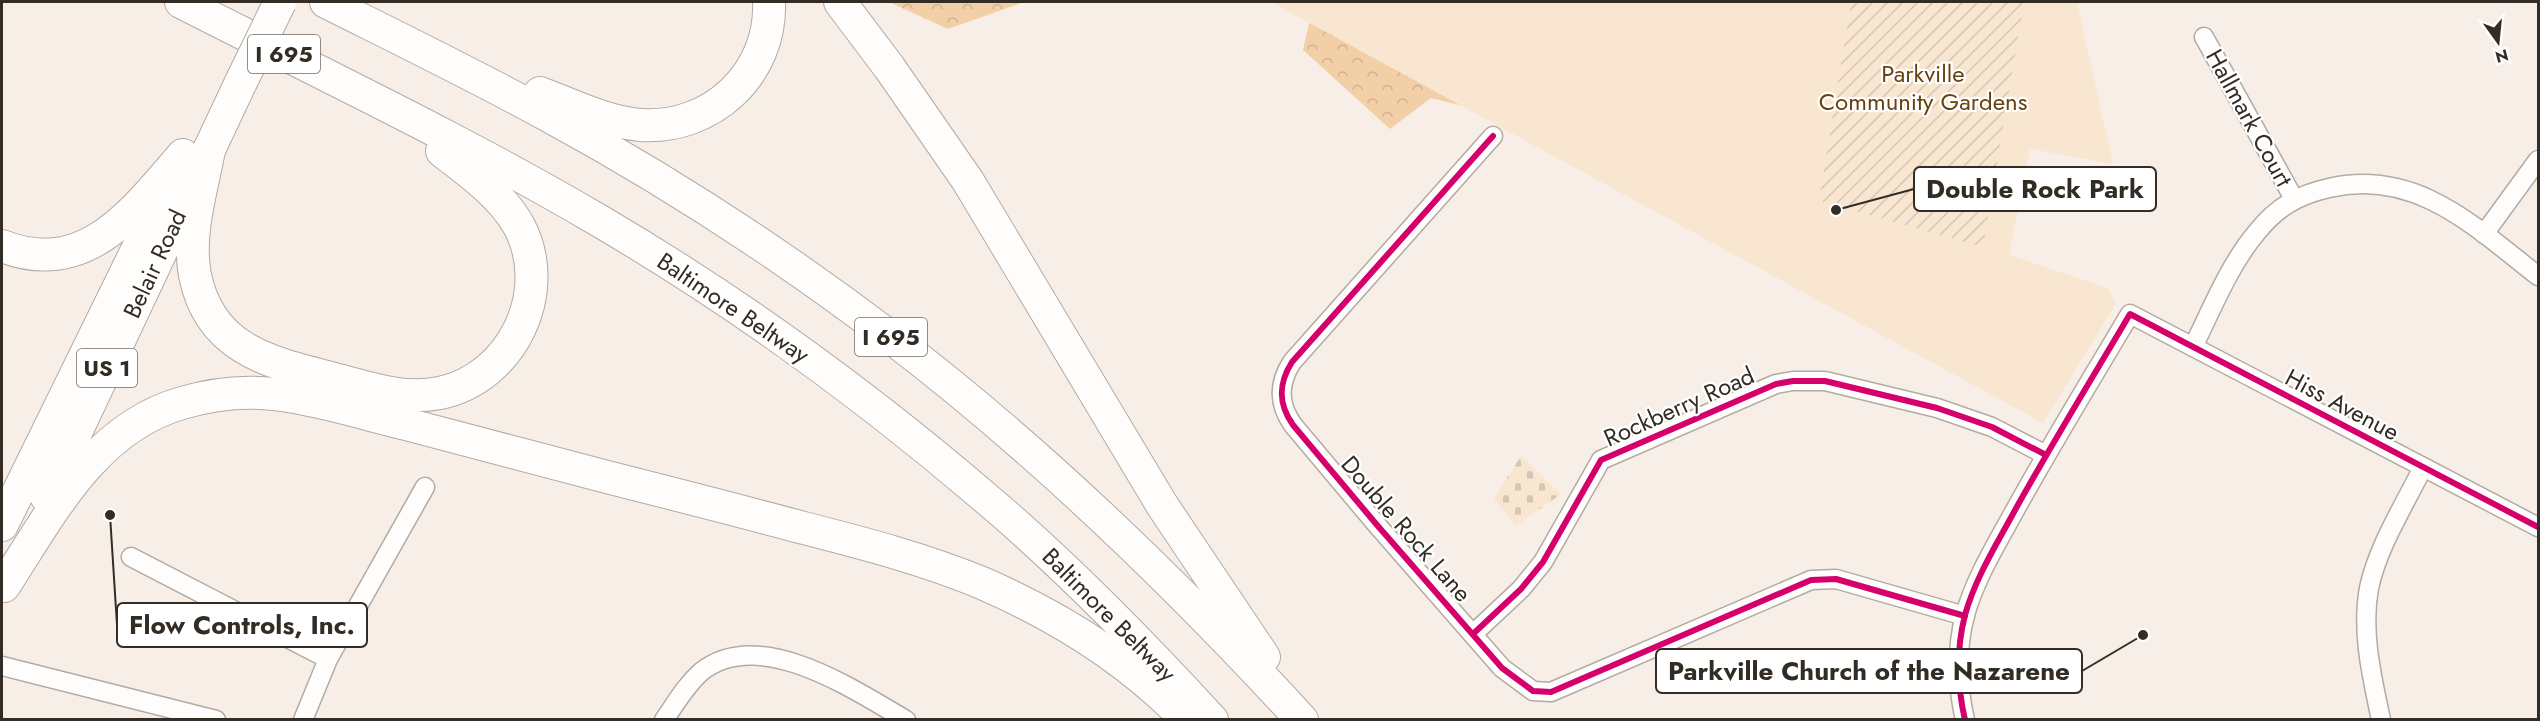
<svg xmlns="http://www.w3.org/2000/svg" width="2540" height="721" viewBox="0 0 2540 721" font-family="Jost,sans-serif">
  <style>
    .forest { fill: url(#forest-crowns) }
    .cemetery { fill: url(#cemetery-stones) }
    .park { fill: #f9e6d1 }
    .garden { fill: url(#garden-furrows) }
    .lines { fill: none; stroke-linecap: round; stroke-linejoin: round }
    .street-casing { stroke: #b2aba4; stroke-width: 21 }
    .highway-casing { stroke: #b2aba4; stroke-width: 34 }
    .street { stroke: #fefdfb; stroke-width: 18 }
    .highway { stroke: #fefdfb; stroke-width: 32 }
    .highway-bridge-casing { stroke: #b2aba4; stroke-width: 34; stroke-linecap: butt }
    .highway-bridge { stroke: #fefdfb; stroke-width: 32 }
    .cycleway-casing { stroke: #fff; stroke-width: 10 }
    .cycleway { stroke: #d6006c; stroke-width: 6 }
    .labels { text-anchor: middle; stroke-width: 4.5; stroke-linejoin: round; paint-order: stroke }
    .shield { fill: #fff; stroke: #706b66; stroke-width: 1.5 }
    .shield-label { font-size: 22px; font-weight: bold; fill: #322c25 }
    .park-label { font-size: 24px; fill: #68420f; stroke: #fff }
    .street-label { font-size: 24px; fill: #322c25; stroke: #fff }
    .leader { fill: none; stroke: #322c25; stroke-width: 2 }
    .callout-dot { fill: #322c25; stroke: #fff; stroke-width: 2 }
    .callout { fill: #fff; stroke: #322c25; stroke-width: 2 }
    .callout-label { font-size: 26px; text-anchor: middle; font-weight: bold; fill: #322c25 }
  </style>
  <defs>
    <pattern id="forest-crowns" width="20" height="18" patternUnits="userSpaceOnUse" patternTransform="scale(1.5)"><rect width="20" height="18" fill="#f2cfa7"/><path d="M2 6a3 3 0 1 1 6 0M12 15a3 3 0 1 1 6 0" fill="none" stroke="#d0b290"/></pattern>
    <pattern id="cemetery-stones" width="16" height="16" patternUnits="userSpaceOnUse" patternTransform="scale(1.5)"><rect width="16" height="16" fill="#f9e6d1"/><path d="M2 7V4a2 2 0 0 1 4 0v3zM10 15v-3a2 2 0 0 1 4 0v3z" fill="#d6c5b3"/></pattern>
    <pattern id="garden-furrows" width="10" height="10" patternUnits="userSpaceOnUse" patternTransform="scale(1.5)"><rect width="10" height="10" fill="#f9e6d1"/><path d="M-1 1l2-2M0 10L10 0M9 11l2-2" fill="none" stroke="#d6c5b3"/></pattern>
  </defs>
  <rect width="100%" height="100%" fill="#f7efe7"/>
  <g class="forest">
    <path d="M889,2H1024L948,29Z"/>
    <path d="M1314,2L1499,115L1431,98L1390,129L1303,50Z"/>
  </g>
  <path class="cemetery" d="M1521,456L1561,494L1516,526L1494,499Z"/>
  <path class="park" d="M1271,2H2077L2113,164L2030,149L2009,255L2108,288L2116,304L2043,423Z"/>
  <path class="garden" d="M1851,2H2024L1983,247L1819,201Z"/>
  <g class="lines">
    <g class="street-casing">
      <g id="street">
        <path d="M2204,37L2294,199"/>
        <path d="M1493,136L1292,362C1278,384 1278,404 1293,425L1377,525L1502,668L1533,691L1551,692L1811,580L1836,579L1965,616"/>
        <path d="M2484,234L2538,160"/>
        <path d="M2193,347C2212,309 2229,265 2257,232C2277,207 2298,195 2329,188C2416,168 2475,227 2538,276"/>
        <path d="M131,557L328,659"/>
        <path d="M1473,634L1521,589L1543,562L1601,460L1776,384L1793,381H1825L1937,408L1992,427L2046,455"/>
        <path d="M2,666L216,720"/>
        <path d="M303,720L328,659L425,487"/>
        <path d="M664,720C676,703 686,685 701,672C759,625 854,690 906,720"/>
        <path d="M1965,720C1957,685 1956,650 1965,615C1975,579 1996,545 2014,512C2051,445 2091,380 2130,314L2538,527"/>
        <path d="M2381,720C2372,677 2361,632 2369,588C2378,546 2404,506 2423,467"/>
      </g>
    </g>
    <g class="highway-casing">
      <g id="highway">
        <path d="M181,2C320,73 462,140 598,220C738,302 871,399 995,506C1072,572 1143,645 1212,720"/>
        <path d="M326,2C400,39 476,76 549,116C667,180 782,255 889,336C1039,450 1174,581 1302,720"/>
        <path d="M840,2L889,67L968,181L1162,505L1264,657"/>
        <path d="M540,93C572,105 606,122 640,125C712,130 772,73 769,2"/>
        <path d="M209,150C202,189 187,234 195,275C210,352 274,363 338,380C372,389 404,400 440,393C512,378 554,292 519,226C502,195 469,172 442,151"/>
        <path d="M2,246C86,279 134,211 183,155"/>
        <path d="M46,496L241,82"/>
        <path d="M2,525L162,199"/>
        <path d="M4,586C51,514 94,428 182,403C215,393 248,390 282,395C324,401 365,414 406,424C473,442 540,459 607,477C670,493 733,509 796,526C858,542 922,558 982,583C1058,616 1129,660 1187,720"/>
      </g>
    </g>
    <use href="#street" class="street"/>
    <use href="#highway" class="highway"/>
    <g class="highway-bridge-casing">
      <path id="highway-bridge" d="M241,82L280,2"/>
    </g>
    <use href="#highway-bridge" class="highway-bridge"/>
    <g class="cycleway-casing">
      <g id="cycleway">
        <path d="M1493,136L1292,362C1278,384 1278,404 1293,425L1377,525L1502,668L1533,691L1551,692L1811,580L1836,579L1965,616"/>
        <path d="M1473,634L1521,589L1543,562L1601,460L1776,384L1793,381H1825L1937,408L1992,427L2046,455"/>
        <path d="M1965,720C1957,685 1956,650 1965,615C1975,579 1996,545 2014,512C2051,445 2091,380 2130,314L2538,527"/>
      </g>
    </g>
    <use href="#cycleway" class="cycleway"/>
  </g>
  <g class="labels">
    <g class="shield">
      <rect x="248" y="35" width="72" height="38" rx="4.5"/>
      <rect x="855" y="318" width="72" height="38" rx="4.5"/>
      <rect x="77" y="349" width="60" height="38" rx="4.5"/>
    </g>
    <g class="shield-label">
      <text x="284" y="62">I 695</text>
      <text x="891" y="345">I 695</text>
      <text x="107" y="376">US 1</text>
    </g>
    <g class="park-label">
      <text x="1923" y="82">Parkville<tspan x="1923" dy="28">Community Gardens</tspan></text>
    </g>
    <g class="street-label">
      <text transform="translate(2249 118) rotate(61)" y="8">Hallmark Court</text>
      <text transform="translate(155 264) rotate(-65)" y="8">Belair Road</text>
      <text transform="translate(733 308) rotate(34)" y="8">Baltimore Beltway</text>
      <text transform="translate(2342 405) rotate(28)" y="8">Hiss Avenue</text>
      <text transform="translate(1679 407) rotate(-24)" y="8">Rockberry Road</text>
      <text transform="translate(1406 529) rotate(49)" y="8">Double Rock Lane</text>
      <text transform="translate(1109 615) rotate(45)" y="8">Baltimore Beltway</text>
    </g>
  </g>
  <path class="leader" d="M1836 210L1914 189M110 515L117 625M2143 635L2082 671"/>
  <g class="callout-dot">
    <circle cx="1836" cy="210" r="6"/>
    <circle cx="110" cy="515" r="6"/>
    <circle cx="2143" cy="635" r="6"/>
  </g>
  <g class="callout">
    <rect x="1914" y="167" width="242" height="44" rx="6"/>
    <rect x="117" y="603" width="250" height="44" rx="6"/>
    <rect x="1656" y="649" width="426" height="44" rx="6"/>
  </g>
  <g class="callout-label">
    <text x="2035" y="198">Double Rock Park</text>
    <text x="242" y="634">Flow Controls, Inc.</text>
    <text x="1869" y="680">Parkville Church of the Nazarene</text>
  </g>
  <rect width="2540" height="721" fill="none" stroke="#322c25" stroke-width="6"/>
  <g transform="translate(2498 42) rotate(165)" stroke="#ffffff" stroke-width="4.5" paint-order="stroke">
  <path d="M0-4.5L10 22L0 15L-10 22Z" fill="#322c25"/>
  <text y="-9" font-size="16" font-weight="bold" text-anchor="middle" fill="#322c25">N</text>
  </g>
</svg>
